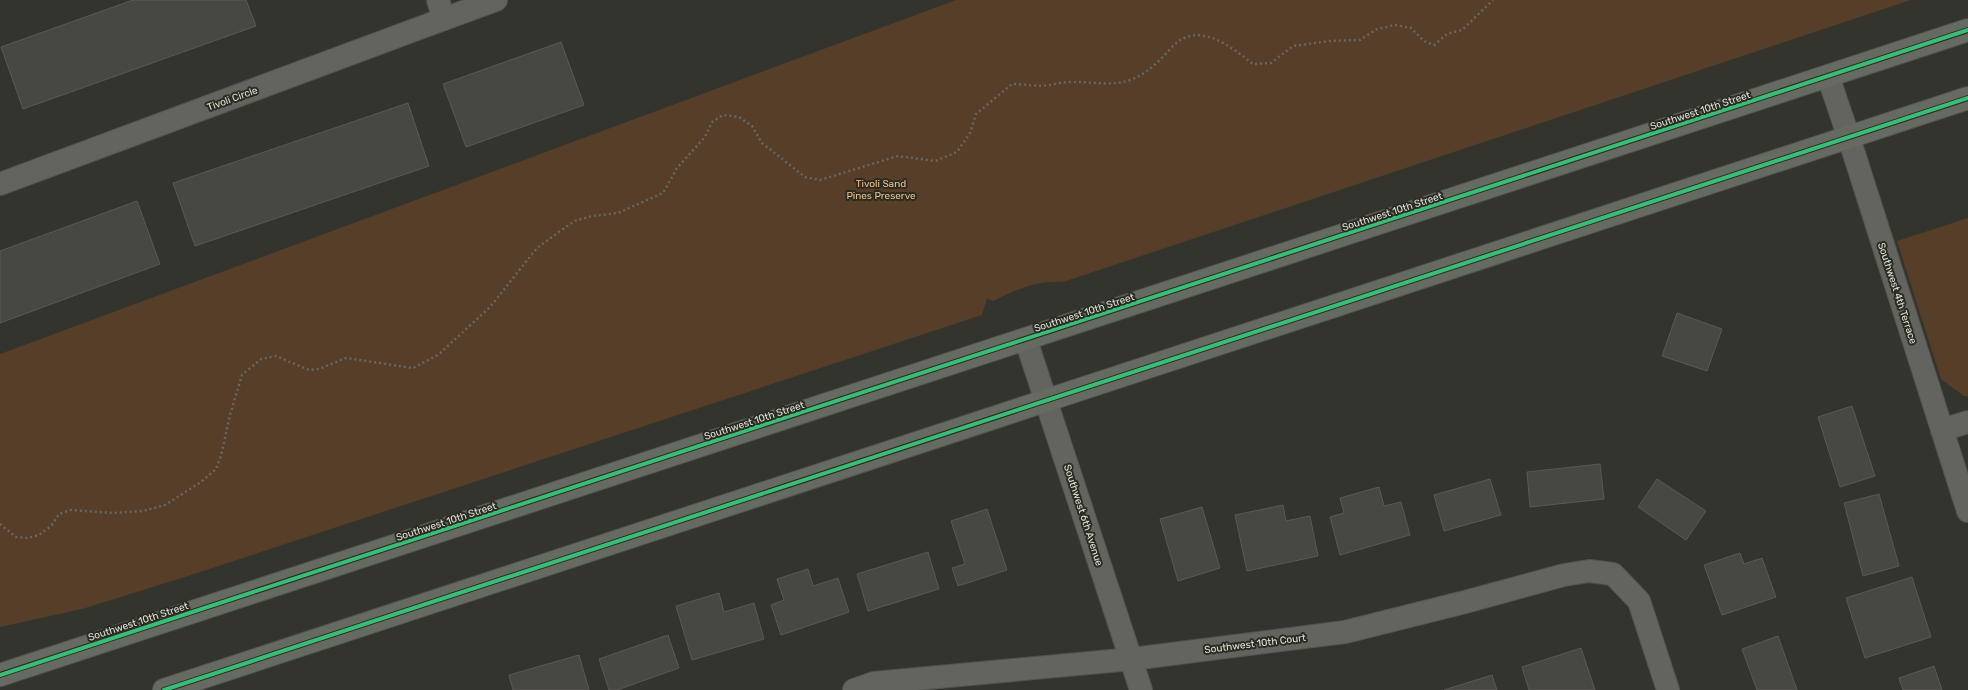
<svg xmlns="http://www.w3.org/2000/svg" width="1968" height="690" viewBox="0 0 1968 690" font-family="Rubik,sans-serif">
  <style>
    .green { fill: #563e28 }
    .building { fill: #484843; stroke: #5a5954 }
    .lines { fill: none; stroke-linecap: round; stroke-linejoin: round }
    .minor-casing { stroke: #52534e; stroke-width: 24 }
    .major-casing { stroke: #52534e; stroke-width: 24 }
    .path { stroke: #676764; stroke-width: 2.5; stroke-dasharray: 2 3; stroke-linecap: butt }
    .minor { stroke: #63645f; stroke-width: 22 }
    .major { stroke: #666b62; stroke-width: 22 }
    .cycleway-casing { stroke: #2a2c22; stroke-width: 6 }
    .cycleway { stroke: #3abd76; stroke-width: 4 }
    .labels { text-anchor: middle; stroke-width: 4; stroke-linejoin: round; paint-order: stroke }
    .street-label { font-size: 10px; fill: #e1e2db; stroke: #2a2c22 }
    .park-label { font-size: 10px; fill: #f4bd8b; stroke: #2a2c22 }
  </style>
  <rect width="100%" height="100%" fill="#33342e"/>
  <g class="green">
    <path d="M956,0H1911L1063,282C1037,280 1016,290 993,301L987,298L982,315L185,577L82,609L0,627V354Z"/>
    <path d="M1968,218V396H1964L1941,379L1897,241Z"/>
  </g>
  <g class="building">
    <path d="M133,0H246L256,26L23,109L1,47Z"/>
    <path d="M561,42L584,105L466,147L443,84Z"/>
    <path d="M408,103L429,166L195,246L173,183Z"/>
    <path d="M137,201L160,264L0,323V251Z"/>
    <path d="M1677,313L1722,329L1707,371L1662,356Z"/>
    <path d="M1852,406L1875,476L1840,487L1818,417Z"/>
    <path d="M1600,464L1604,499L1530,507L1527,472Z"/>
    <path d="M1490,479L1501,515L1444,531L1434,495Z"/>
    <path d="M1657,479L1706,511L1686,540L1638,507Z"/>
    <path d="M1379,487L1384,506L1401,502L1410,535L1340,555L1330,517L1344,513L1340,498Z"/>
    <path d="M1879,494L1899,566L1863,576L1844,503Z"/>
    <path d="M1283,505L1286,521L1310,516L1318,556L1247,571L1235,515Z"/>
    <path d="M1202,507L1220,568L1178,581L1160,519Z"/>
    <path d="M987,509L1007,570L958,586L952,568L965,564L951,521Z"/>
    <path d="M928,552L939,589L868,611L857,574Z"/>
    <path d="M1740,553L1744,564L1762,558L1776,597L1722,615L1704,565Z"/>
    <path d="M808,569L813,586L838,578L849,612L781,635L771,605L784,600L777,579Z"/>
    <path d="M1912,577L1931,637L1865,658L1846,598Z"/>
    <path d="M719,593L724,612L754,603L764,639L692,660L676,606Z"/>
    <path d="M668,635L679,668L617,690H609L599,659Z"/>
    <path d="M1778,636L1797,690H1757L1742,649Z"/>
    <path d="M1581,648L1595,690H1529L1522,667Z"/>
    <path d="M579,655L589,690H513L509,675Z"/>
    <path d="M1934,666L1942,690H1903L1899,678Z"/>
    <path d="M1492,675L1497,690H1444Z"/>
  </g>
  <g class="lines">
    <g class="minor-casing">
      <g id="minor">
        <path d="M444,19L496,0"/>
        <path d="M1828,76L1849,138L1968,511"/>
        <path d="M0,184L444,19L438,0"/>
        <path d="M1026,340L1141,690"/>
        <path d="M1942,430L1968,422"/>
        <path d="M854,690L874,683L1132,659L1345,632L1465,602L1564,575L1589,571L1613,574L1639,601L1668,690"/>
      </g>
    </g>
    <g class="major-casing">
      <g id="major">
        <path d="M0,675L1968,30"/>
        <path d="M164,690L1968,98"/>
      </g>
    </g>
    <path class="path" d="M0,524L16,537L28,538L39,535L51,526L59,514L71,510L113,513L143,511L165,505L201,482L216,469L221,456L230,415L242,375L261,359L276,356L309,370L319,369L346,358L413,368L438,355L490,307L537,248L574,221L592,216L618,213L663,193L677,168L705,137L712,122L723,115L739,117L752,126L762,143L805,177L820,180L898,156L935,161L957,152L970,133L976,114L1012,84C1024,84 1037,87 1049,85C1056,84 1063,82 1070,82C1091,81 1110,87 1130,80C1149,73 1160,60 1173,46C1199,20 1231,47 1253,64L1271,63L1293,46L1329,41L1360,40L1377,29L1395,25L1411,28L1424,41L1434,45L1447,34L1462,30L1493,0"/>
    <use href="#minor" class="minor"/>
    <use href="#major" class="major"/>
    <g class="cycleway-casing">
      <g id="cycleway">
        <path d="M0,675L1968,30"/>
        <path d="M164,690L1968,98"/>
      </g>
    </g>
    <use href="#cycleway" class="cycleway"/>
  </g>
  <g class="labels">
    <g class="street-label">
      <text transform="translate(232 98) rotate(-20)" y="4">Tivoli Circle</text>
      <text transform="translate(1700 110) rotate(-18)" y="4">Southwest 10th Street</text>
      <text transform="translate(1392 211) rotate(-18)" y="4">Southwest 10th Street</text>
      <text transform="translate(1898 293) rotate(72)" y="4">Southwest 4th Terrace</text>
      <text transform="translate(1084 312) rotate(-18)" y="4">Southwest 10th Street</text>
      <text transform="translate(754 420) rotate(-18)" y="4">Southwest 10th Street</text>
      <text transform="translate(1084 515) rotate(72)" y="4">Southwest 6th Avenue</text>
      <text transform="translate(446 521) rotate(-18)" y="4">Southwest 10th Street</text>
      <text transform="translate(138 621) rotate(-18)" y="4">Southwest 10th Street</text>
      <text transform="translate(1255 643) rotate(-7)" y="4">Southwest 10th Court</text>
    </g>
    <g class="park-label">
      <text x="881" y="187">Tivoli Sand<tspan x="881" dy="12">Pines Preserve</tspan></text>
    </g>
  </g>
</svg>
